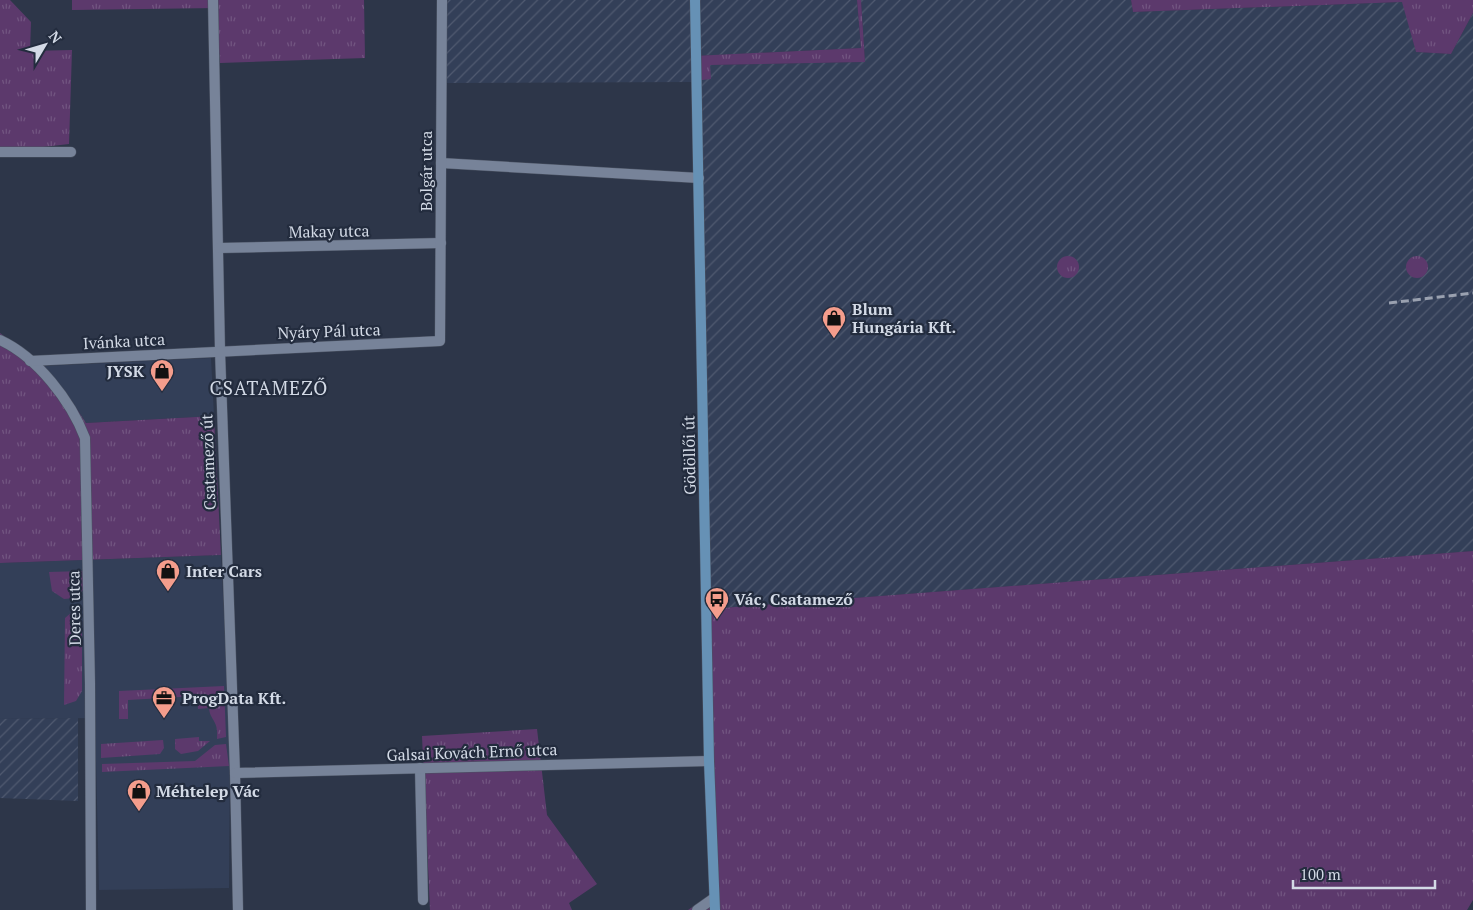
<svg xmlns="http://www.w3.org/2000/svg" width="1473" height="910" viewBox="0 0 1473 910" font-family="'PT Serif',serif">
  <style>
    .built { fill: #333f58 }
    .industrial { fill: url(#industrial-furrows) }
    .grass { fill: url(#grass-tufts) }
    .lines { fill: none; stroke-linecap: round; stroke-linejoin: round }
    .street-casing { stroke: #4a5262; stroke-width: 11 }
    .secondary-casing { stroke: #4a5262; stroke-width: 11 }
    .street { stroke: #778399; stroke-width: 10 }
    .secondary { stroke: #6691b5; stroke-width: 10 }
    .rail { stroke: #9aa1b0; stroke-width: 3; stroke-dasharray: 8 4; stroke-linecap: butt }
    .labels { text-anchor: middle; stroke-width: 4.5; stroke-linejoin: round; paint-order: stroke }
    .street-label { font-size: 16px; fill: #d3dae6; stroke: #232c3e }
    .poi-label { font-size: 16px; font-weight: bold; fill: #d3dae6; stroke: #232c3e; text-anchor: start }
    .quarter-label { font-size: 19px; letter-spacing: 1px; fill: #d3dae6; stroke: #232c3e }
  </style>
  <defs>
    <pattern id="industrial-furrows" width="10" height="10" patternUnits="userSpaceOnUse" patternTransform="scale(1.25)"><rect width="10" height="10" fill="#333f58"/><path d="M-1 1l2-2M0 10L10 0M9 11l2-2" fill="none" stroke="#505a70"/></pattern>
    <pattern id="grass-tufts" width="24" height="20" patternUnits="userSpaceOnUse" patternTransform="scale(1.25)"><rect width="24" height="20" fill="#5c396c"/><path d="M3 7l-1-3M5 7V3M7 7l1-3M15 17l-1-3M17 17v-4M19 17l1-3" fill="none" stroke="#725581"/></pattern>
  </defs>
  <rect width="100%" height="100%" fill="#2d3649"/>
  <g class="built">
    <path d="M211,358L214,416L86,423L69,397L43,366Z"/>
    <path d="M221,555L230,739L229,888L99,890L95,718L0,719V563Z"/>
  </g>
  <g class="industrial">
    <path d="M446,0H857L861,48L694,56L710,65L865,62L861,0H1131L1133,12L1403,2L1416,52L1451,54L1473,13V551L709,609L694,82L447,83Z"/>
    <path d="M78,718V801L0,798V719Z"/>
  </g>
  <g class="grass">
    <path d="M0,0H10L31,22L30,51L72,50L69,144L0,152Z"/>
    <path d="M72,0H364L365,58L220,63L216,8L72,10Z"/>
    <path d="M857,0H861L865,62L710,65L711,79L694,81L693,56L861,48Z"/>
    <path d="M1131,0H1473V13L1451,54L1416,52L1402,2L1133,12Z"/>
    <circle cx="1417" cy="267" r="11"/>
    <circle cx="1068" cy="267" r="11"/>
    <path d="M0,333L43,366L69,397L86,423L214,416L221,555L0,563Z"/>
    <path d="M1473,551V900L1467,910H688L717,890L709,609Z"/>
    <path d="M84,571L83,590L75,598L64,599L52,591L49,572Z"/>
    <path d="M72,612L78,616L82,624V691L76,701L64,705L65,618Z"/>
    <path d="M224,686L226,737L217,739C219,720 210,721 209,708L198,709L197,696L128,700V719H119V691Z"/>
    <path d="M537,729L547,815L597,884L569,903L572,910H430L422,736Z"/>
    <path d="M199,737V741H210L198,751L181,754L175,749V739Z"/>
    <path d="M163,740L164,748L160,754L101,758V744Z"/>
    <path d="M226,744L229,766L102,772V764L195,761L215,745Z"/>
  </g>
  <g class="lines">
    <g class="street-casing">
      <g id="street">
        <path d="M213,0L220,351L235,773L238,910"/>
        <path d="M0,152H71"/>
        <path d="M441,163L699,178"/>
        <path d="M219,248L441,243"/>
        <path d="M0,340C37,357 71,401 85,438L90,683L91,910"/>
        <path d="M30,361L440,341L442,0"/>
        <path d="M420,768L423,900"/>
        <path d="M235,773L709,761"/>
        <path d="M697,910L714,898"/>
      </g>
    </g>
    <g class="secondary-casing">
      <path id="secondary" d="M695,0L709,761L715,910"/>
    </g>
    <use href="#street" class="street"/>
    <use href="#secondary" class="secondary"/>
    <path class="rail" d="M1389,303L1473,293"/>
  </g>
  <defs>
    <g id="shop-pin" transform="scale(1.25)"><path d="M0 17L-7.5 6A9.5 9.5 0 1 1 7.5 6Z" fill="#f49d8c" stroke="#232c3e"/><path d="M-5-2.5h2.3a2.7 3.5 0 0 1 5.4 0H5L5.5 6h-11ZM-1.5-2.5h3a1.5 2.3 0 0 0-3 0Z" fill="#111"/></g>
    <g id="bus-pin" transform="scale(1.25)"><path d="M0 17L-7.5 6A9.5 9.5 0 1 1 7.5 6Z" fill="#f49d8c" stroke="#232c3e"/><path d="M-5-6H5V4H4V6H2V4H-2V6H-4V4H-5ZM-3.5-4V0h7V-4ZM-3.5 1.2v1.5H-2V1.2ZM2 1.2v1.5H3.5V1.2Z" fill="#111"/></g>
    <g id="office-pin" transform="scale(1.25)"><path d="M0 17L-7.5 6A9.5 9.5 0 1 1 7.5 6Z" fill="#f49d8c" stroke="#232c3e"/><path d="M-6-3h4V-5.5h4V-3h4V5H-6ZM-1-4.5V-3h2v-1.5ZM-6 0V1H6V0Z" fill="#111"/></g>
  </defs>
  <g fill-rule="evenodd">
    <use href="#shop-pin" x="834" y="318"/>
    <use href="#shop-pin" x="162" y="371"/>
    <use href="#shop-pin" x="168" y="571"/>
    <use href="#bus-pin" x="717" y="599"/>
    <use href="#office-pin" x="164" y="698"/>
    <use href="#shop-pin" x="139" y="791"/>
  </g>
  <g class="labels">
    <g class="street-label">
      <text transform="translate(426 171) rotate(-90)" y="6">Bolgár utca</text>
      <text transform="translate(329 231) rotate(-1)" y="6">Makay utca</text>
      <text transform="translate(329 331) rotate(-2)" y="6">Nyáry Pál utca</text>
      <text transform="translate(124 341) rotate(-3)" y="6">Ivánka utca</text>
      <text transform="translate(689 455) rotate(-91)" y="6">Gödöllői út</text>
      <text transform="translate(208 462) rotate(-92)" y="6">Csatamező út</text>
      <text transform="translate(74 608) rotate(-91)" y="6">Deres utca</text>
      <text transform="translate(472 752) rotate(-2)" y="6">Galsai Kovách Ernő utca</text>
    </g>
    <g class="poi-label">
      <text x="852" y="315">Blum<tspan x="852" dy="18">Hungária Kft.</tspan></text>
      <text x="144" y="377" text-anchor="end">JYSK</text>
      <text x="186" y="577">Inter Cars</text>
      <text x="734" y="605">Vác, Csatamező</text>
      <text x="182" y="704">ProgData Kft.</text>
      <text x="156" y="797">Méhtelep Vác</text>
    </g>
    <g class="quarter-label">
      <text x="269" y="395">CSATAMEZŐ</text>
    </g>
  </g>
  <g transform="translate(45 45) rotate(52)" stroke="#232c3e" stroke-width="4" paint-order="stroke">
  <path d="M0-4L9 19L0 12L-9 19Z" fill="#d3dae6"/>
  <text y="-8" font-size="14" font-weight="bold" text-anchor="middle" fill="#d3dae6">N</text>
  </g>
  <path d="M1293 880v8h142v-8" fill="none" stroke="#d3dae6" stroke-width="2.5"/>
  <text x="1300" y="880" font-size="15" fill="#d3dae6" stroke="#232c3e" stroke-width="4" paint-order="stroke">100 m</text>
</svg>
